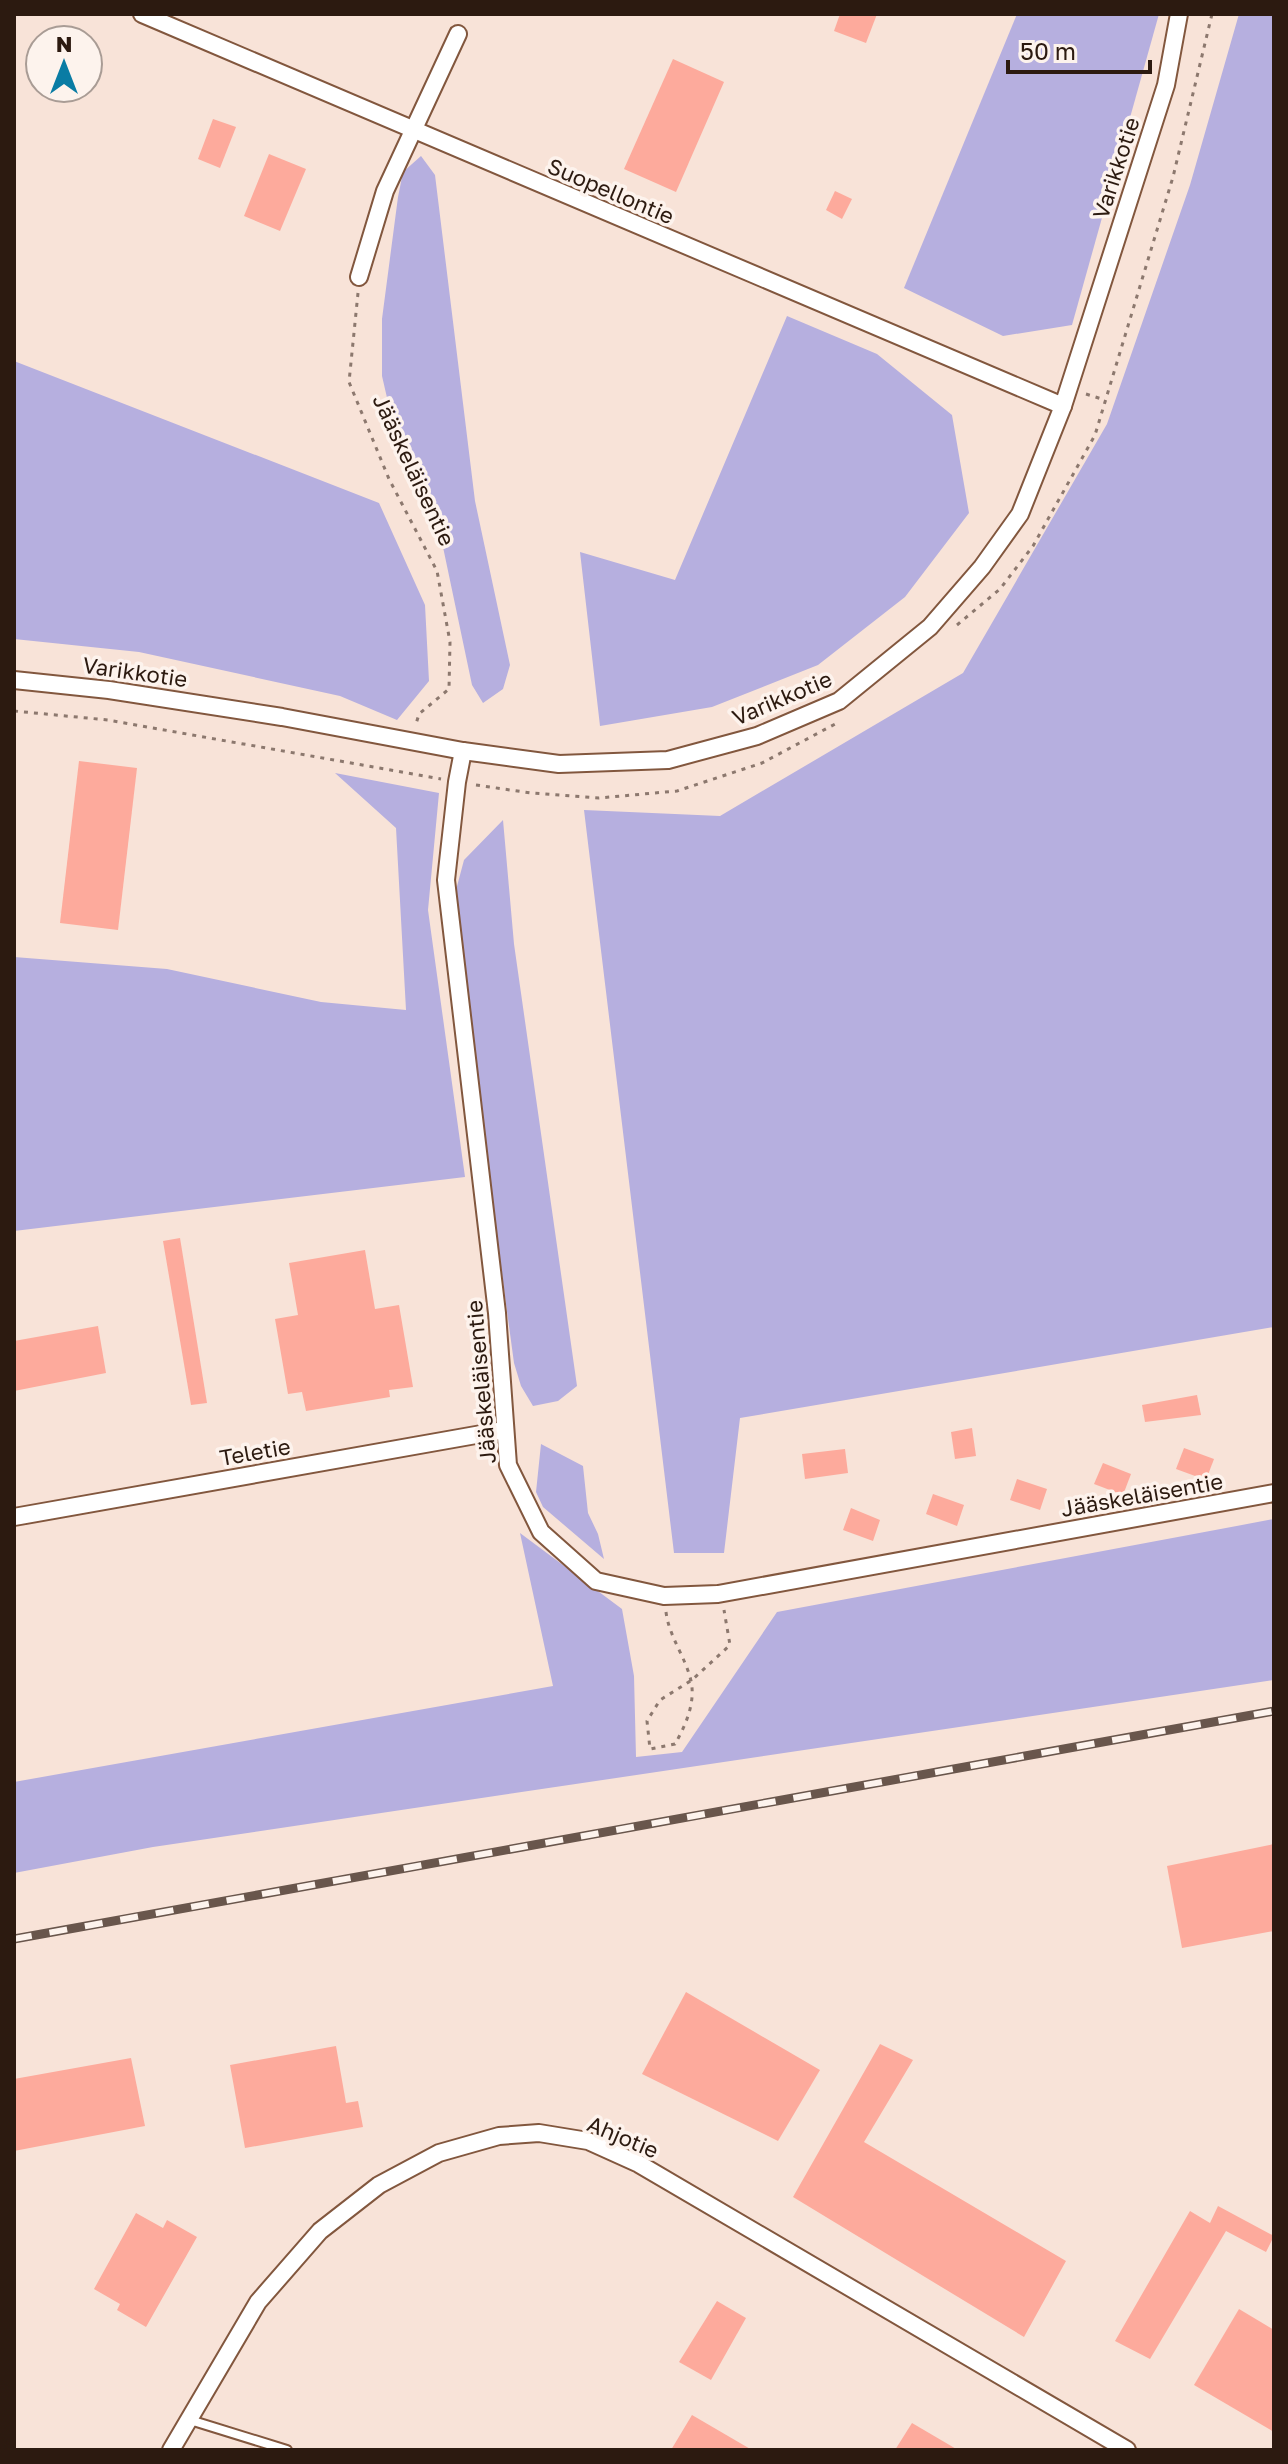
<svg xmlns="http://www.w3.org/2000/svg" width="1288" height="2464" viewBox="0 0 1288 2464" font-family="'Golos Text',sans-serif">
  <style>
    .green { fill: #b6afdf }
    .building { fill: #fdaa9c }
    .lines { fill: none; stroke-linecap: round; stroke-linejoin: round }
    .lane-casing { stroke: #82573e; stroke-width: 12 }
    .street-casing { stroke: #82573e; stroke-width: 20 }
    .path { stroke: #8c786e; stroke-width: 3; stroke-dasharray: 4 6; stroke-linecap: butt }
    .lane { stroke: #fff; stroke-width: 8 }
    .street { stroke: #fff; stroke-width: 16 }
    .rail-casing { stroke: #69564c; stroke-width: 9 }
    .rail { stroke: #fdf3ed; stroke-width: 6; stroke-dasharray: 18; stroke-linecap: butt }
    .labels { text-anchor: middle; stroke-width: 7; stroke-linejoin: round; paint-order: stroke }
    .street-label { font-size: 22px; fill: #2c1a10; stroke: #fdf3ed }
  </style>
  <rect width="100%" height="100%" fill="#f8e3d8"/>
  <g class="green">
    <path d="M1017,14H1159L1072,325L1003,336L904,288Z"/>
    <path d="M1239,14H1274V1327L740,1418L724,1553H674L584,810L720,816L963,673L1107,424L1190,185Z"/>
    <path d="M421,156L435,175L475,501L510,665L503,689L483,703L472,685L435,509L400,454L382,376V319L398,197L403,172Z"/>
    <path d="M787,316L877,354L952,415L969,513L905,597L818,665L712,707L600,726L580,552L675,580Z"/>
    <path d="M14,361L379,503L425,605L429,681L397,720L340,696L139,652L14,639Z"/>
    <path d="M335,773L439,793L428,910L465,1177L14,1231V957L167,969L321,1002L406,1010L396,828Z"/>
    <path d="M503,820L514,944L577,1386L558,1401L533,1406L521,1386L514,1363L452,905L464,860Z"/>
    <path d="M541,1444L583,1466L588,1513L598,1534L604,1559L543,1507L536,1492Z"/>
    <path d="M1274,1519V1680L153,1847L14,1873V1782L553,1686L520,1533L622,1609L634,1676L636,1757L682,1752L777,1612Z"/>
  </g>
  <g class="building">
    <path d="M840,14H877L866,43L834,31Z"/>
    <path d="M673,59L724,82L676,192L624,169Z"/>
    <path d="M213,119L236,127L220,168L198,159Z"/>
    <path d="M269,154L306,169L280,231L244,216Z"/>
    <path d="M835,191L852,199L842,219L826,210Z"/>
    <path d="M79,761L137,768L118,930L60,923Z"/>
    <path d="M180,1238L207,1403L191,1405L163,1241Z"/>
    <path d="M365,1250L375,1309L399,1305L413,1387L389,1390L390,1397L306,1411L302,1392L288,1394L275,1319L298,1315L289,1263Z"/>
    <path d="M98,1326L106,1373L14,1391V1341Z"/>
    <path d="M1197,1395L1201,1415L1145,1422L1142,1405Z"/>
    <path d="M972,1428L976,1456L955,1459L951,1432Z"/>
    <path d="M1184,1448L1214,1459L1206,1480L1176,1469Z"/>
    <path d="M845,1449L848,1473L805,1479L802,1454Z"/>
    <path d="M1103,1463L1131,1474L1123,1495L1094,1484Z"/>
    <path d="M1017,1479L1047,1489L1040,1510L1010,1500Z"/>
    <path d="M933,1494L964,1505L957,1526L926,1514Z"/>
    <path d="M851,1508L880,1520L873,1541L843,1530Z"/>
    <path d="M1274,1844V1931L1182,1948L1167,1866Z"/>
    <path d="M686,1992L820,2070L778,2141L642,2074Z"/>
    <path d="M880,2044L913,2060L864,2142L1066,2261L1024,2337L793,2197Z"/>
    <path d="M336,2046L346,2103L358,2101L363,2127L245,2148L230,2065Z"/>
    <path d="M131,2058L145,2126L14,2151V2079Z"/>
    <path d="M1218,2206L1274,2236L1266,2252L1226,2231L1150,2359L1115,2341L1190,2211L1210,2223Z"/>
    <path d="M136,2213L163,2228L167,2220L197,2237L146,2327L117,2310L120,2304L94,2289Z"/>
    <path d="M717,2301L746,2318L711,2380L679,2362Z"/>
    <path d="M1239,2309L1274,2330V2432L1194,2385Z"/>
    <path d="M692,2415L752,2450H671Z"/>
    <path d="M912,2423L958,2450H895Z"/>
  </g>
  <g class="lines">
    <g class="lane-casing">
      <path id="lane" d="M190,2420L287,2450"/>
    </g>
    <g class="street-casing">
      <g id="street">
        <path d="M142,14L1063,406"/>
        <path d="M359,277L385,191L458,34"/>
        <path d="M14,680L109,690L282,717L463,751L559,764L668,760L757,736L839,701L930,627L982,567L1020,514L1063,406L1166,85L1179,14"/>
        <path d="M463,751L457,782L446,880L497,1313L508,1465L541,1532L596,1581L664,1596L718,1594L1274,1493"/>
        <path d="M14,1517L504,1430"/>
        <path d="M171,2450L258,2302L320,2231L379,2185L439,2153L499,2136L539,2133L588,2141L639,2164L1127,2450"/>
      </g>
    </g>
    <g class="path">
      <path d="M358,293L349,382L389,479L437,571L450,642L449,689L419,714L416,724"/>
      <path d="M1086,394L1105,400"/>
      <path d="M957,625L1000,589L1033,546L1095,435L1173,177L1212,14"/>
      <path d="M14,711L108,720L441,779"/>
      <path d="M476,785L531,793L599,798L677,791L762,763L837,723"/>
      <path d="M666,1612C669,1636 684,1655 690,1677C697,1700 686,1725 675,1744L650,1749L647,1721L660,1700L692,1680L730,1645L724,1610"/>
    </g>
    <use href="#lane" class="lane"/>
    <use href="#street" class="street"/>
    <g class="rail-casing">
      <path id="rail" d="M14,1939L1274,1711"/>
    </g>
    <use href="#rail" class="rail"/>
  </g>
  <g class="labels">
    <g class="street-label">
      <text transform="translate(1116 168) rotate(-72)" y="8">Varikkotie</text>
      <text transform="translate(611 191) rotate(23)" y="8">Suopellontie</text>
      <text transform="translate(414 470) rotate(65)" y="8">Jääskeläisentie</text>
      <text transform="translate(135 672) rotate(8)" y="8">Varikkotie</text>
      <text transform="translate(782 698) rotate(-23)" y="8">Varikkotie</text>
      <text transform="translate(481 1382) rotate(-95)" y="8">Jääskeläisentie</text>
      <text transform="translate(255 1452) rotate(-10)" y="8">Teletie</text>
      <text transform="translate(1142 1495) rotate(-10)" y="8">Jääskeläisentie</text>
      <text transform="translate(623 2137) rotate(23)" y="8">Ahjotie</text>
    </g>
  </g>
  <rect width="1288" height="2464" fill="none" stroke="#2c1a10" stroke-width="32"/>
  <g transform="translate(64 64)"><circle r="38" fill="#fdf3ed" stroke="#a99c95" stroke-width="2"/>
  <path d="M0-6L14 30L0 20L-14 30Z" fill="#0a7ca4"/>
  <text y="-12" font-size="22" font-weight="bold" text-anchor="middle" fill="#2c1a10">N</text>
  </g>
  <path d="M1008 60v12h142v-12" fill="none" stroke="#2c1a10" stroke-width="4"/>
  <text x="1020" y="60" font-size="24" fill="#2c1a10" stroke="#fdf3ed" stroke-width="6" paint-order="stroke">50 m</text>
</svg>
